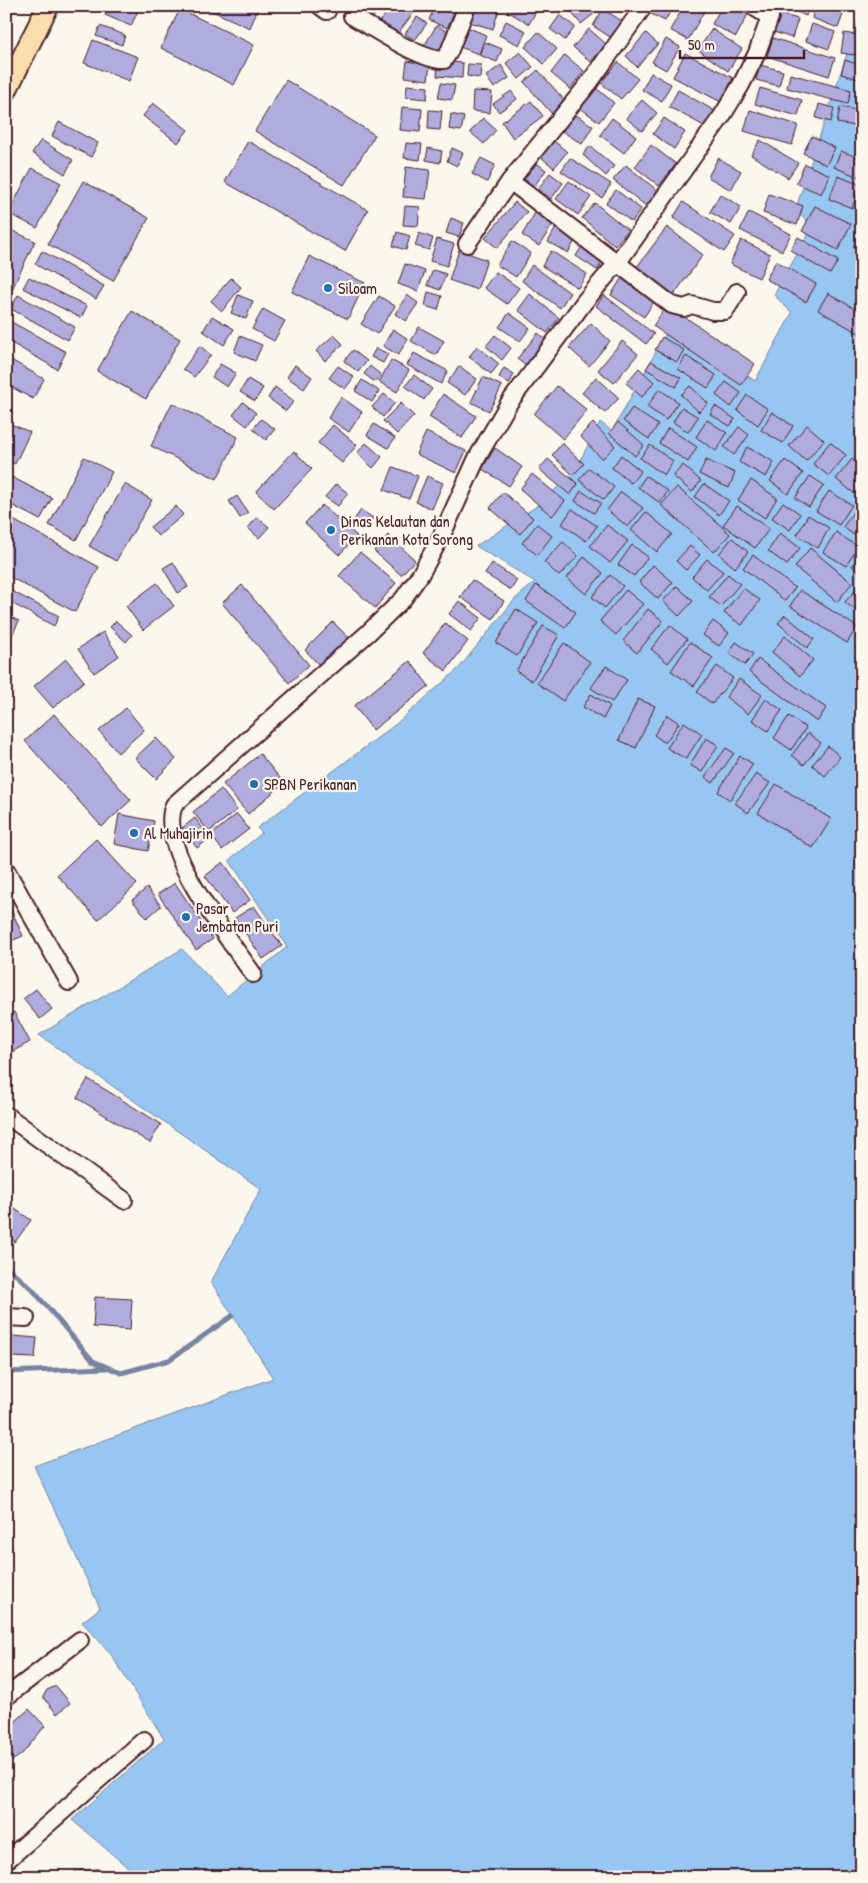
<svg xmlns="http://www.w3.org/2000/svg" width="868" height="1883" viewBox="0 0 868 1883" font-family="'Patrick Hand',sans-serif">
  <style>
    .water { fill: #96c6f1; stroke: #7883a2 }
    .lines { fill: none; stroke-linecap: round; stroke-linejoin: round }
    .stream { stroke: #7883a2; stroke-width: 5 }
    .building { fill: #b0acdd; stroke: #4a1f2b }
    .minor-casing { stroke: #4a1f2b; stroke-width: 20 }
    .major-casing { stroke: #4a1f2b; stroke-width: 24 }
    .minor { stroke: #fbf7ec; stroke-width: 16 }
    .major { stroke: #f9deab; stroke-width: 20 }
    .poi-dot { fill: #1f6fb2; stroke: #fbf7ec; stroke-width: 2 }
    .labels { text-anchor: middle; stroke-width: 4.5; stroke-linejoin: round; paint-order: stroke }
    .poi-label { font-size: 16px; fill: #4a1f2b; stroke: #fbf7ec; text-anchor: start }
  </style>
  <rect width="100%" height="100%" fill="#fbf7ec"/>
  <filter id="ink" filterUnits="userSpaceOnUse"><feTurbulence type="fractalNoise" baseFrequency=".02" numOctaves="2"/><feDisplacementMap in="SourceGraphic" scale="10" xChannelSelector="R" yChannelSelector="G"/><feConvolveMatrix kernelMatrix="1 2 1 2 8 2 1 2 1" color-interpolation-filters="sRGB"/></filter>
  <g filter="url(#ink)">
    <path class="water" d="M862,8V1877H139L72,1820L164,1739L110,1653L82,1622L100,1608L34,1466L273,1378L211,1282L261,1189L39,1035L182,949L227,996L287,947L229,860L262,833L257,828L396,724L459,668L515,599L535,582L476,546L534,508L573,474L600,422L612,431L673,321L755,381L792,313L774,295L813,226L795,211Z"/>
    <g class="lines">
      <g class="stream">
        <path d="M6,1266L32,1289L93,1361L121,1373L169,1360L232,1316"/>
        <path d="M6,1372L106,1368"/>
      </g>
    </g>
    <g class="building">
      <path d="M109,6H140L131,26L105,15Z"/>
      <path d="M201,6H259L250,28Z"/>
      <path d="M349,6H379L381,8L365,26L346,8Z"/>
      <path d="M392,6H409L415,11L395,37L378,24Z"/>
      <path d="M435,6H457L447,28L429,20Z"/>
      <path d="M473,6H500L493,29L469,22Z"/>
      <path d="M510,6H530L537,10L529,24L507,11Z"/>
      <path d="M566,6H591L596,12L581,24Z"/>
      <path d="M647,6H673L665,21L645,11Z"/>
      <path d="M684,6H707L688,40L670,30Z"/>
      <path d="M722,6H733L748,14L736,37L712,24Z"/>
      <path d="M783,6H809L806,16Z"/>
      <path d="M816,6H846L838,28L812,18Z"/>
      <path d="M180,9L254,45L234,85L161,48Z"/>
      <path d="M603,9L628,25L618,42L593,26Z"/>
      <path d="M779,14L798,19L792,38L774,32Z"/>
      <path d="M560,15L575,27L565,40L550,29Z"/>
      <path d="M417,17L427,23L415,40L405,34Z"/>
      <path d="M506,21L526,31L519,45L499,35Z"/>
      <path d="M812,24L835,32L829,49L806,41Z"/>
      <path d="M437,25L450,34L437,55L424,46Z"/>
      <path d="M100,26L125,35L122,45L96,36Z"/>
      <path d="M464,26L486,35L479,54L457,46Z"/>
      <path d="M589,29L606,44L591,62L573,47Z"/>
      <path d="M712,29L742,49L728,71L698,50Z"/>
      <path d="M538,32L557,49L544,64L525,47Z"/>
      <path d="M646,33L658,44L637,67L626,56Z"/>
      <path d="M844,33L862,36V56L841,53Z"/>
      <path d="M773,38L835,58L829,76L767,56Z"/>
      <path d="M666,39L680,47L666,70L652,62Z"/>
      <path d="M93,40L138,57L129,81L84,63Z"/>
      <path d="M485,42L502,49L497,62L479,55Z"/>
      <path d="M520,52L533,67L519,79L506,63Z"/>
      <path d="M685,53L733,78L721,102L673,77Z"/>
      <path d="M565,55L584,71L570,89L551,73Z"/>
      <path d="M845,60L862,66V80L841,74Z"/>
      <path d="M407,61L430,65L428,80L405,77Z"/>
      <path d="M438,61L463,63L462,78L437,76Z"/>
      <path d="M618,62L638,79L621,99L601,83Z"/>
      <path d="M468,64L481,65L480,78L467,76Z"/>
      <path d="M501,65L509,78L494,88L486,76Z"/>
      <path d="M760,65L783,71L779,86L756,80Z"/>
      <path d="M538,70L566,102L552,114L524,82Z"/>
      <path d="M651,73L671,84L662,101L642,90Z"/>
      <path d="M790,74L851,90L848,104L787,88Z"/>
      <path d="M286,80L375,135L344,185L255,131Z"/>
      <path d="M441,83L455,85L452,100L438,98Z"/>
      <path d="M407,85L428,87L427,99L406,97Z"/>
      <path d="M595,87L614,103L599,122L579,107Z"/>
      <path d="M760,88L802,100L798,116L755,104Z"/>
      <path d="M678,90L715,111L706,127L669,107Z"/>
      <path d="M473,91L492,92L490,113L472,111Z"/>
      <path d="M511,91L517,99L499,112L493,104Z"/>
      <path d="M857,92L862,93V103L854,101Z"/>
      <path d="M642,100L657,113L642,131L626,118Z"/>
      <path d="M531,101L543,116L513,138L502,122Z"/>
      <path d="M153,103L188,130L178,143L143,116Z"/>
      <path d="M819,104L834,108L831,122L816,118Z"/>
      <path d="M402,107L422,109L420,132L400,130Z"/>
      <path d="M840,107L862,111V127L837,123Z"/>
      <path d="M429,110L442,111L440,130L428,129Z"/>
      <path d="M750,110L798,125L792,145L744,131Z"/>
      <path d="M570,111L593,126L582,144L559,129Z"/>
      <path d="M451,114L464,117L461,131L449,129Z"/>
      <path d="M483,118L496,130L484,144L470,132Z"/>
      <path d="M612,118L636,136L624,153L600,135Z"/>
      <path d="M664,118L685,132L674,149L653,134Z"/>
      <path d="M59,122L98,143L91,157L52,136Z"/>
      <path d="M547,135L567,152L554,168L534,151Z"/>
      <path d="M812,136L835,148L826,165L803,153Z"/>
      <path d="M41,140L73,160L65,174L32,153Z"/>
      <path d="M760,140L798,163L788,178L751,155Z"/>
      <path d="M248,141L368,210L345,251L225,182Z"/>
      <path d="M406,143L422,144L420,160L404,158Z"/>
      <path d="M651,145L676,164L659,186L635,167Z"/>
      <path d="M590,146L614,166L606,176L583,155Z"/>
      <path d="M428,148L442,151L440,163L426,160Z"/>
      <path d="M452,148L463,153L457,166L447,161Z"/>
      <path d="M841,151L862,159L861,178L834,167Z"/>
      <path d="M481,158L495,165L487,182L472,174Z"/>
      <path d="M570,158L611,184L602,198L561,171Z"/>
      <path d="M718,158L741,171L731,190L708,177Z"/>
      <path d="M531,159L546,170L534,186L520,176Z"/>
      <path d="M805,164L830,175L821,194L796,183Z"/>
      <path d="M626,165L658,191L646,206L613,180Z"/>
      <path d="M406,167L430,170L426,199L403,197Z"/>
      <path d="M32,168L61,183L37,228L8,213Z"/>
      <path d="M550,173L563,183L551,199L538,189Z"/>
      <path d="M838,176L861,185L852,208L829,199Z"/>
      <path d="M83,181L149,218L113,281L48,244Z"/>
      <path d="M569,181L591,197L578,215L556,199Z"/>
      <path d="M616,190L641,209L632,222L606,203Z"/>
      <path d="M720,194L741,207L731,224L710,212Z"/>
      <path d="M769,194L803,206L797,225L763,213Z"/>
      <path d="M515,202L527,212L497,248L485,238Z"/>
      <path d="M683,202L735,236L724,252L673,218Z"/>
      <path d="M595,203L628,230L615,246L582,218Z"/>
      <path d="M405,206L420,207L418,226L403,225Z"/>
      <path d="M815,206L851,224L838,250L802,231Z"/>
      <path d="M749,212L791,234L782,251L740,230Z"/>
      <path d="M535,213L553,224L539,246L522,235Z"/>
      <path d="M451,218L464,223L459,237L446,233Z"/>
      <path d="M558,224L578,235L568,253L548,242Z"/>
      <path d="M667,227L703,255L670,300L633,272Z"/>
      <path d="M6,228L35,241L6,302Z"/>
      <path d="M397,232L410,236L406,250L393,246Z"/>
      <path d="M860,232H862V251L853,247Z"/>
      <path d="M419,233L433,238L429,250L415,246Z"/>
      <path d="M798,237L838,261L830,274L790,250Z"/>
      <path d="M437,239L454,244L447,266L430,261Z"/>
      <path d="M741,240L770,254L759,278L730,264Z"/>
      <path d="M512,241L531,253L516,277L497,265Z"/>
      <path d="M584,243L606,257L597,270L576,256Z"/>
      <path d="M459,250L487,260L477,290L449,280Z"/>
      <path d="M42,251L104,286L96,299L35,264Z"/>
      <path d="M551,251L587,274L578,288L542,266Z"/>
      <path d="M309,256L365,283L348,319L292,292Z"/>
      <path d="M776,261L816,284L806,302L766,279Z"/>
      <path d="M405,264L425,271L418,291L398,284Z"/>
      <path d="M532,265L570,293L560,308L522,281Z"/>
      <path d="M433,270L446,274L440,290L427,285Z"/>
      <path d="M496,272L519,288L507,304L484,288Z"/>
      <path d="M623,276L657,297L644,317L611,295Z"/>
      <path d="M29,277L87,306L81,318L23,288Z"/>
      <path d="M231,278L241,287L222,311L211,301Z"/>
      <path d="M428,292L442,296L438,310L425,306Z"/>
      <path d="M828,293L862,313V335L818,310Z"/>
      <path d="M530,294L559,318L547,333L518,310Z"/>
      <path d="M18,295L75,327L68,340L11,309Z"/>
      <path d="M238,295L253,301L246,319L231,313Z"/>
      <path d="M407,295L418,303L406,321L395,314Z"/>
      <path d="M604,295L654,334L646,344L596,306Z"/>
      <path d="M379,296L395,306L377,334L361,324Z"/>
      <path d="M667,305L755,364L741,385L653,326Z"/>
      <path d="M263,309L285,321L274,341L252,329Z"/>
      <path d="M132,311L180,339L146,399L97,371Z"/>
      <path d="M509,313L530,328L520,341L499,327Z"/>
      <path d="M212,316L234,329L224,345L203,331Z"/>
      <path d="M6,319L66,352L57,369L6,340Z"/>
      <path d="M591,323L610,341L589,366L569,348Z"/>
      <path d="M419,327L444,341L436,355L411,341Z"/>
      <path d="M393,329L408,339L398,355L383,346Z"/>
      <path d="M538,333L546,340L526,366L517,359Z"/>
      <path d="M334,335L343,344L325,361L316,351Z"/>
      <path d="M495,335L511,348L502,360L486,346Z"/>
      <path d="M240,336L262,345L255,361L234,352Z"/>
      <path d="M662,337L684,350L677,362L655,350Z"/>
      <path d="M622,341L638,354L614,383L598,370Z"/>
      <path d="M200,346L211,355L194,377L183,369Z"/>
      <path d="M477,346L499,364L491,374L469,357Z"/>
      <path d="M376,348L388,354L383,363L371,357Z"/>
      <path d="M353,350L367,361L358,372L344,361Z"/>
      <path d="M414,353L448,371L441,384L407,365Z"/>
      <path d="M686,356L716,375L708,388L678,369Z"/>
      <path d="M6,357L44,379L33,399L6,384Z"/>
      <path d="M391,360L409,370L397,392L379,382Z"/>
      <path d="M651,361L681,378L676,387L646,369Z"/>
      <path d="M220,364L236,373L227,387L212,377Z"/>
      <path d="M295,365L312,377L304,389L287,377Z"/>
      <path d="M338,366L354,377L345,389L329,378Z"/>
      <path d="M370,366L381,375L375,382L364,374Z"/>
      <path d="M459,366L477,379L465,395L447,383Z"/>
      <path d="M504,368L514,374L509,384L499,377Z"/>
      <path d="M639,368L654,382L642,397L626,383Z"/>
      <path d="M414,375L432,389L424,400L405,386Z"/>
      <path d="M483,377L502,386L489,411L471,402Z"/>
      <path d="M596,377L619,398L605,413L582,393Z"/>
      <path d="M248,379L263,388L255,401L240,392Z"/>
      <path d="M362,380L379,391L372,402L355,391Z"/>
      <path d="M726,382L741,393L731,407L716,395Z"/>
      <path d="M557,386L587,410L563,439L534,414Z"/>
      <path d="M690,386L708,403L699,412L681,395Z"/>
      <path d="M275,387L294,401L286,411L268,398Z"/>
      <path d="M659,389L678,402L666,420L647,407Z"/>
      <path d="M384,394L395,403L383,417L372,407Z"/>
      <path d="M443,394L476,416L462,438L429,417Z"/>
      <path d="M747,395L768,409L758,425L737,410Z"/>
      <path d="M341,397L362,412L349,432L328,418Z"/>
      <path d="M243,402L256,413L247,426L233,415Z"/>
      <path d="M172,403L238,437L217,479L151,446Z"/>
      <path d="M401,403L414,416L397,434L383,421Z"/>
      <path d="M715,406L735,419L730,426L710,414Z"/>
      <path d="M682,407L698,417L688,432L673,422Z"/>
      <path d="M632,408L658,425L649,439L623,421Z"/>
      <path d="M772,412L793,426L783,443L761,430Z"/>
      <path d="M261,419L275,429L266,440L253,429Z"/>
      <path d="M707,420L727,433L716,451L696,437Z"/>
      <path d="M6,422L30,432L15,464L6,460Z"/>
      <path d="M618,422L644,445L635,456L609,433Z"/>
      <path d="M593,423L615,446L602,459L580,436Z"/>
      <path d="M374,424L395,438L388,448L367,435Z"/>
      <path d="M333,425L357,445L342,463L318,443Z"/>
      <path d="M807,425L824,440L806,461L789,446Z"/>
      <path d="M739,427L749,435L734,455L724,447Z"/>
      <path d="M668,428L697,447L688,462L659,443Z"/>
      <path d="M426,432L466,451L456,473L416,454Z"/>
      <path d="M830,442L846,455L829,476L813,464Z"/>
      <path d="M366,443L382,457L373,468L357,453Z"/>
      <path d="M562,443L584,464L573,475L552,455Z"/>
      <path d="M650,445L673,461L664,475L640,458Z"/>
      <path d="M747,447L774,462L766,477L739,462Z"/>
      <path d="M495,448L522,467L509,486L482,469Z"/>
      <path d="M294,451L312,469L274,509L256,492Z"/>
      <path d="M621,455L641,471L631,483L612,468Z"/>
      <path d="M84,457L112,472L76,540L49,525Z"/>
      <path d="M548,459L578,484L570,495L539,469Z"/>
      <path d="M852,459L862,467V495L860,498L836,479Z"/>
      <path d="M706,460L735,473L729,488L699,474Z"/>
      <path d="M785,460L803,473L788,494L770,481Z"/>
      <path d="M683,465L701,481L692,492L673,476Z"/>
      <path d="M393,467L418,476L409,499L384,490Z"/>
      <path d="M589,468L614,487L604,500L579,480Z"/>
      <path d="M6,474L52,498L40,520L6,502Z"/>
      <path d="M532,474L565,501L552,516L520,489Z"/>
      <path d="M427,476L443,483L432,509L416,502Z"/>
      <path d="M646,476L668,491L660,503L638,487Z"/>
      <path d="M810,476L824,485L809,507L795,498Z"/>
      <path d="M751,480L777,498L765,518L738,500Z"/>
      <path d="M125,484L152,500L116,561L89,546Z"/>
      <path d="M336,484L348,493L338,506L325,497Z"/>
      <path d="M704,484L729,501L719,515L695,497Z"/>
      <path d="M677,487L730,534L714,552L661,505Z"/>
      <path d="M581,491L601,503L594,513L575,501Z"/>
      <path d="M829,491L852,505L839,525L816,511Z"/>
      <path d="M503,492L533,518L520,534L490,508Z"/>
      <path d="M621,492L643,508L628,527L607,510Z"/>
      <path d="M237,496L248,513L240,518L229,501Z"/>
      <path d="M783,502L800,514L790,530L772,518Z"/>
      <path d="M322,505L357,536L339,555L305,523Z"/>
      <path d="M176,506L183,515L158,536L150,527Z"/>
      <path d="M737,506L769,529L755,548L723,525Z"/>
      <path d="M572,509L597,526L586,541L562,524Z"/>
      <path d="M361,510L373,518L364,531L352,523Z"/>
      <path d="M854,511L862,516V530L857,537L843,527Z"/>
      <path d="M646,512L672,534L657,552L631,530Z"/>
      <path d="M808,515L829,528L818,548L797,535Z"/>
      <path d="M6,516L99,567L75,612L6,575Z"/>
      <path d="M257,517L269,527L259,538L248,528Z"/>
      <path d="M537,524L552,536L537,555L522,543Z"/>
      <path d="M607,525L628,541L610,563L590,546Z"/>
      <path d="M836,532L858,547L846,566L823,552Z"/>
      <path d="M780,533L800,548L787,565L768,551Z"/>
      <path d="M388,535L415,560L401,575L374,551Z"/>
      <path d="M732,538L748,552L735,568L719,554Z"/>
      <path d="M563,542L578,556L559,576L544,562Z"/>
      <path d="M632,545L648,557L634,576L618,565Z"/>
      <path d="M690,546L700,555L686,570L676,561Z"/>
      <path d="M810,548L852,583L837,602L795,567Z"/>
      <path d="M360,552L396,583L375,608L339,576Z"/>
      <path d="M862,553V574L852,566Z"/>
      <path d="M753,555L795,588L785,601L743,568Z"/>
      <path d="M584,557L603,573L586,594L567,578Z"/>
      <path d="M707,559L723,572L707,590L692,577Z"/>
      <path d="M173,562L188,587L178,593L163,568Z"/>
      <path d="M492,563L517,580L511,590L485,574Z"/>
      <path d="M653,565L673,582L658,599L639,582Z"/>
      <path d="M728,574L740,584L721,606L709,597Z"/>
      <path d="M610,575L623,586L605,608L592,597Z"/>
      <path d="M472,580L504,601L493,619L460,597Z"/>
      <path d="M157,583L174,606L143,630L126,606Z"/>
      <path d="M862,583V616L845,602Z"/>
      <path d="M242,585L309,665L289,683L222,603Z"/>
      <path d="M536,585L576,612L565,628L526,601Z"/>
      <path d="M677,586L693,601L679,616L663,601Z"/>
      <path d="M6,588L59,616L54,626L6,600Z"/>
      <path d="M743,588L760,600L742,625L724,613Z"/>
      <path d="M626,590L643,604L616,635L600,621Z"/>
      <path d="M800,590L857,627L847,643L790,606Z"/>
      <path d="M459,601L481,618L471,631L449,614Z"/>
      <path d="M516,609L538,623L517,656L496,643Z"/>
      <path d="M648,609L663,621L637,653L623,641Z"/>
      <path d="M6,615L19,621L6,647Z"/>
      <path d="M785,615L814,639L807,648L778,623Z"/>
      <path d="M116,621L132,635L126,642L110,627Z"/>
      <path d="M713,621L729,633L719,646L703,635Z"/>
      <path d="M333,622L349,638L320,666L305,650Z"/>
      <path d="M445,623L468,641L446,671L423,653Z"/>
      <path d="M670,625L687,639L668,663L651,649Z"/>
      <path d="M543,626L559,635L532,681L516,671Z"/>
      <path d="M103,632L119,656L94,673L78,649Z"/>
      <path d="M785,636L813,660L800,676L772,652Z"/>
      <path d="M690,642L713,658L694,686L671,671Z"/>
      <path d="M736,642L753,654L745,665L729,653Z"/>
      <path d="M564,643L590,662L563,701L537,683Z"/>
      <path d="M66,659L84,681L53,708L34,686Z"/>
      <path d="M758,659L826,708L817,722L749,672Z"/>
      <path d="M410,661L429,686L373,730L354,706Z"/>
      <path d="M606,666L627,680L612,702L591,688Z"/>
      <path d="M717,666L733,678L712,704L697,692Z"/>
      <path d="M739,679L762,695L748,714L726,697Z"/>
      <path d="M591,694L610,706L603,719L583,707Z"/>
      <path d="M638,699L655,706L636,748L619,740Z"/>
      <path d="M766,699L782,710L768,731L752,720Z"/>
      <path d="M126,708L144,730L118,753L99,731Z"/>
      <path d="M54,714L131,800L102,827L25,741Z"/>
      <path d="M667,715L679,723L665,743L654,735Z"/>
      <path d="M789,716L806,728L791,750L774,738Z"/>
      <path d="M684,722L702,734L686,759L667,748Z"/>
      <path d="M808,733L821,743L804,765L792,755Z"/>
      <path d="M156,738L176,759L156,779L135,758Z"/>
      <path d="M706,738L718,745L702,772L690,765Z"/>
      <path d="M828,746L840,757L825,776L812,765Z"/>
      <path d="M726,748L734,753L713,783L705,777Z"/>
      <path d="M260,754L284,783L248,814L223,784Z"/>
      <path d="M740,756L753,764L730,800L718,792Z"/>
      <path d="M756,774L770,783L748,813L735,803Z"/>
      <path d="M776,784L831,819L813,848L758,813Z"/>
      <path d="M221,789L237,810L209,832L193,812Z"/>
      <path d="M119,814L154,821L148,851L114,844Z"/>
      <path d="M237,814L249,829L222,850L211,835Z"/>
      <path d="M195,818L210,838L197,848L182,828Z"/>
      <path d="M96,839L137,884L98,920L57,875Z"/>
      <path d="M223,862L250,900L232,913L205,876Z"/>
      <path d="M175,883L213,939L196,950L158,894Z"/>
      <path d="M147,888L161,906L147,918L132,900Z"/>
      <path d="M6,898L23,936L6,943Z"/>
      <path d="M254,906L282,946L263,959L235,918Z"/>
      <path d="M36,989L52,1009L40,1019L23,999Z"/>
      <path d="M14,1012L30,1042L6,1055V1016Z"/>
      <path d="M88,1079L161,1124L150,1143L77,1098Z"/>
      <path d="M9,1205L31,1220L15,1242L6,1236V1209Z"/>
      <path d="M95,1297L132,1299L130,1330L93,1327Z"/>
      <path d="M13,1336L37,1338L35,1358L12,1357Z"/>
      <path d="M56,1686L70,1703L57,1714L43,1697L47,1690Z"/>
      <path d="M29,1709L45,1726L22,1754L6,1765V1730Z"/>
      <path d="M98,1869L99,1877H76L75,1871Z"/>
    </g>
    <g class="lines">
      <g class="minor-casing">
        <g id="minor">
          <path d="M320,6L327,11"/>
          <path d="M352,16C373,28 422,61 444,60L449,52L467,6"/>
          <path d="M510,181L672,305L684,308L692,305L713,311H725L737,292"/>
          <path d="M467,244L510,181L589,83L644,6"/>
          <path d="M6,870L69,982"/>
          <path d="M253,974C228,937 156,850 174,805L368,633L403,599L420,575L442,535L477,458L509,403L585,301L618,262L722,116L741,85L757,53L770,17L752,6"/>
          <path d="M6,1115L124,1200"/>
          <path d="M6,1317L26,1318"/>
          <path d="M6,1697L80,1640"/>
          <path d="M6,1861L144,1740"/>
        </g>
      </g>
      <g class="major-casing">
        <path id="major" d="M6,91L48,6"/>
      </g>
      <use href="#minor" class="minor"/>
      <use href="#major" class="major"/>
    </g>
  </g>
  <g class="poi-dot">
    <circle cx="328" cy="288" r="5"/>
    <circle cx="331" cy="530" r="5"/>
    <circle cx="254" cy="784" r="5"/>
    <circle cx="134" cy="833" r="5"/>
    <circle cx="186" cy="917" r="5"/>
  </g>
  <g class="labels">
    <g class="poi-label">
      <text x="338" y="294">Siloam</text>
      <text x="341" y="527">Dinas Kelautan dan<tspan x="341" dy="18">Perikanan Kota Sorong</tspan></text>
      <text x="264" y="790">SPBN Perikanan</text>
      <text x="144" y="839">Al Muhajirin</text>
      <text x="196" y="914">Pasar<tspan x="196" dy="18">Jembatan Puri</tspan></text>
    </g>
  </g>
  <rect width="868" height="1883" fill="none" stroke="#fbf7ec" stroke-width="25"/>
  <rect x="12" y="12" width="843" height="1858" fill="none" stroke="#4a1f2b" stroke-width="2" filter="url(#ink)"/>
  <path d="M680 50v8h124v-8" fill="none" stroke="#4a1f2b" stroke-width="2.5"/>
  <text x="688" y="50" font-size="15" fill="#4a1f2b" stroke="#fbf7ec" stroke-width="4" paint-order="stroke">50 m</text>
</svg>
